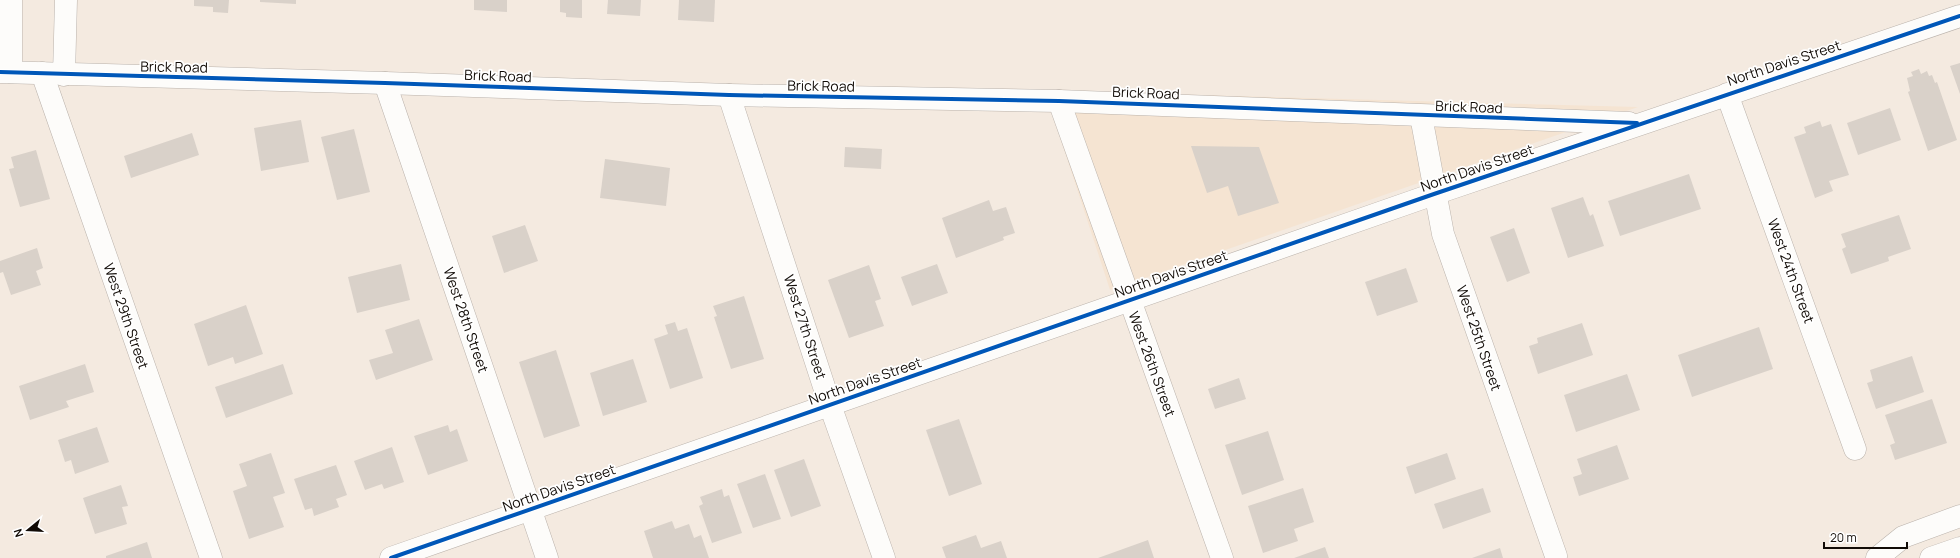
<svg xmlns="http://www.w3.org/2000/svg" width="1960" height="558" viewBox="0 0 1960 558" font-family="Manrope,sans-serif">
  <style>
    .built { fill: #f5e4d2 }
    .building { fill: #d9d1c9 }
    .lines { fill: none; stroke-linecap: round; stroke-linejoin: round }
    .minor-casing { stroke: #bab2ab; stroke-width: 23 }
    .highway-casing { stroke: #bab2ab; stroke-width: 23 }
    .minor { stroke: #fdfcfa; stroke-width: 22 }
    .highway { stroke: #fdfcfa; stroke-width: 22 }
    .cycleway-casing { stroke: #fff; stroke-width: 6 }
    .cycleway { stroke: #0057b8; stroke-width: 4 }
    .labels { text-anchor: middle; stroke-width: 3.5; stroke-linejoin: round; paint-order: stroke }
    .street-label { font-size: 14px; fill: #110b06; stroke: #fff }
  </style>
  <rect width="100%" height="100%" fill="#f4eae0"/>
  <path class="built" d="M1045,91L1638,107L1110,290Z"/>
  <g class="building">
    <path d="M194,0H229L228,13L213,12V7L194,6Z"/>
    <path d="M260,0H296V4L260,2Z"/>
    <path d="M474,0H507V12L474,10Z"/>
    <path d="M560,0H582V18L566,17V13L560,12Z"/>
    <path d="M608,0H641L640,16L607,14Z"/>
    <path d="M679,0H715L714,22L678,20Z"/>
    <path d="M1960,63V94L1950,66Z"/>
    <path d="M1919,69L1921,74L1927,71L1929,76L1932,75L1935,83L1937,82L1957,140L1928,151L1908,92L1910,91L1907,78L1913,76L1911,72Z"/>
    <path d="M1890,108L1901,140L1858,155L1847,123Z"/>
    <path d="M301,120L309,162L261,171L254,128Z"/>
    <path d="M1820,121L1822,127L1831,124L1849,175L1829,181L1833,191L1815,198L1794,137L1806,133L1804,127Z"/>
    <path d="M354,129L370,192L337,200L321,137Z"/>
    <path d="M192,133L199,155L131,178L124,156Z"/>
    <path d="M1191,146L1259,147L1279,203L1238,216L1228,186L1207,193Z"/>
    <path d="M845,147L882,149L881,169L844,167Z"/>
    <path d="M36,150L50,199L20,207L9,169L14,168L11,157Z"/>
    <path d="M605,159L670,168L666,206L600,198Z"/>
    <path d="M1689,174L1701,209L1620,236L1608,201Z"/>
    <path d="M1583,197L1590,216L1593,214L1604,246L1568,258L1551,208Z"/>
    <path d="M989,200L993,211L1006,207L1015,233L1003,237L1004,240L956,258L942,218Z"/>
    <path d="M1899,215L1911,249L1888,257L1889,261L1851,274L1842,249L1846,247L1841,234Z"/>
    <path d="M525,225L538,261L504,273L492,236Z"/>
    <path d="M1514,228L1530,273L1507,282L1490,237Z"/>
    <path d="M37,248L43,268L36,271L41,285L11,295L3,272L0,273V261Z"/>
    <path d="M401,264L410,300L357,313L348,277Z"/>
    <path d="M937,264L948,293L912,306L901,277Z"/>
    <path d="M869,265L881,299L875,301L884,326L849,338L828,280Z"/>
    <path d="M1406,268L1418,302L1377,316L1365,282Z"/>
    <path d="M744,296L764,359L731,369L714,317L717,316L713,306Z"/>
    <path d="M246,305L263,354L235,364L233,357L208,366L194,324Z"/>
    <path d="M419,319L433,360L376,380L369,360L393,353L385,330Z"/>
    <path d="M675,322L678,331L687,328L703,378L670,389L654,339L668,334L665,325Z"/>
    <path d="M1582,323L1593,355L1538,374L1529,346L1538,343L1537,338Z"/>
    <path d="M1759,327L1773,369L1692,397L1678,355Z"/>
    <path d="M556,350L580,426L544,438L519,362Z"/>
    <path d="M1912,356L1924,392L1876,409L1867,383L1873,381L1870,370Z"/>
    <path d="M633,359L647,402L603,416L590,373Z"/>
    <path d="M85,364L94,392L66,401L69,407L30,420L19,386Z"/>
    <path d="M283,364L293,394L226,418L215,387Z"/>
    <path d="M1627,374L1640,410L1576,432L1564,395Z"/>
    <path d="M1239,378L1246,399L1215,409L1208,389Z"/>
    <path d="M1932,399L1947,443L1895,460L1890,445L1895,443L1885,415Z"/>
    <path d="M959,419L982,484L949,496L926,430Z"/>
    <path d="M448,425L450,432L457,429L468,461L428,475L414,436Z"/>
    <path d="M97,427L109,462L75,474L71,460L65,462L58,440Z"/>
    <path d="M1268,431L1284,480L1242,495L1225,445Z"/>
    <path d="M1617,445L1629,479L1579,496L1573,477L1582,474L1577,459Z"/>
    <path d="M392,447L404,482L384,489L382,484L365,490L354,461Z"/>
    <path d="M271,453L285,493L273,497L284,527L249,539L233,491L247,486L239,464Z"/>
    <path d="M1447,453L1456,479L1415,494L1406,467Z"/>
    <path d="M804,459L821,506L791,517L774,470Z"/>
    <path d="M336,465L347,495L336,499L339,507L314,516L312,508L305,510L294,479Z"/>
    <path d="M765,474L781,519L753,528L737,484Z"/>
    <path d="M121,485L128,506L122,507L127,524L95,534L83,498Z"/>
    <path d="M1303,488L1314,522L1294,529L1298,541L1263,553L1248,506Z"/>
    <path d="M1483,488L1491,512L1443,529L1434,504Z"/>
    <path d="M722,489L724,497L729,495L742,533L712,543L699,506L703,504L700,497Z"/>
    <path d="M672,521L675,529L689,524L694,538L701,535L709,558H653L644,531Z"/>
    <path d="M976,535L981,548L1001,541L1007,558H946L942,547Z"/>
    <path d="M1148,540L1154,558H1098Z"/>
    <path d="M147,542L152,558H106V556Z"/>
    <path d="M1325,547L1329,558H1294Z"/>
    <path d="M1500,548L1503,558H1472Z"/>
  </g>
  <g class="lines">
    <g class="minor-casing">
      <g id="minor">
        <path d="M11,0V72"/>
        <path d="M0,72L385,83L729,95L1059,101L1629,123"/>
        <path d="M42,73L211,558"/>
        <path d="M64,75L66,0"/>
        <path d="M385,83L547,558"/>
        <path d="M1727,94L1855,449"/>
        <path d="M729,95L830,405L884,558"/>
        <path d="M1059,101L1222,558"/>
        <path d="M1421,116L1443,234L1556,556"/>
        <path d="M391,558L1434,194L1960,16"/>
      </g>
    </g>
    <g class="highway-casing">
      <g id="highway">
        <path d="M1877,558L1903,537L1960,516"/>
        <path d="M1931,558L1960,548"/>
      </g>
    </g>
    <use href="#minor" class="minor"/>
    <use href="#highway" class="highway"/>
    <g class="cycleway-casing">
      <g id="cycleway">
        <path d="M0,72L385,83L729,95L1059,101L1637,123"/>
        <path d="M391,558L1434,194L1960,16"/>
      </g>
    </g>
    <use href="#cycleway" class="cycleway"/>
  </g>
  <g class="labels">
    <g class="street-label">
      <text transform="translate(1784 63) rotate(-18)" y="5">North Davis Street</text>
      <text transform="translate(174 67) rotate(1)" y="5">Brick Road</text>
      <text transform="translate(498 76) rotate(2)" y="5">Brick Road</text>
      <text transform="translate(821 86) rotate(1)" y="5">Brick Road</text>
      <text transform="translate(1146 93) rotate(2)" y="5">Brick Road</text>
      <text transform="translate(1469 107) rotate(2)" y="5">Brick Road</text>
      <text transform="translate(1477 168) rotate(-19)" y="5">North Davis Street</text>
      <text transform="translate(1791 271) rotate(70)" y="5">West 24th Street</text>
      <text transform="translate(1171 274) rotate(-19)" y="5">North Davis Street</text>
      <text transform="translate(126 316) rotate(71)" y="5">West 29th Street</text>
      <text transform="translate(466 320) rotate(71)" y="5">West 28th Street</text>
      <text transform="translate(805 327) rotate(72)" y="5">West 27th Street</text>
      <text transform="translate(1479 338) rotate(71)" y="5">West 25th Street</text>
      <text transform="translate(1152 364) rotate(70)" y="5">West 26th Street</text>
      <text transform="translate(865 381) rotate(-19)" y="5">North Davis Street</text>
      <text transform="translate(559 488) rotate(-19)" y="5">North Davis Street</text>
    </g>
  </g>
  <g transform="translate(28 530) rotate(252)" stroke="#ffffff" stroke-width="3" paint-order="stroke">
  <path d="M0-3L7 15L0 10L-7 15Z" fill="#110b06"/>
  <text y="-6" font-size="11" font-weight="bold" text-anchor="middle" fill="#110b06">N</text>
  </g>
  <path d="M1824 542v6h83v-6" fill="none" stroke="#110b06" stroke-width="2"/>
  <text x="1830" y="542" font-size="12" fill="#110b06" stroke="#ffffff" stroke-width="3" paint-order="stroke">20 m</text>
</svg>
